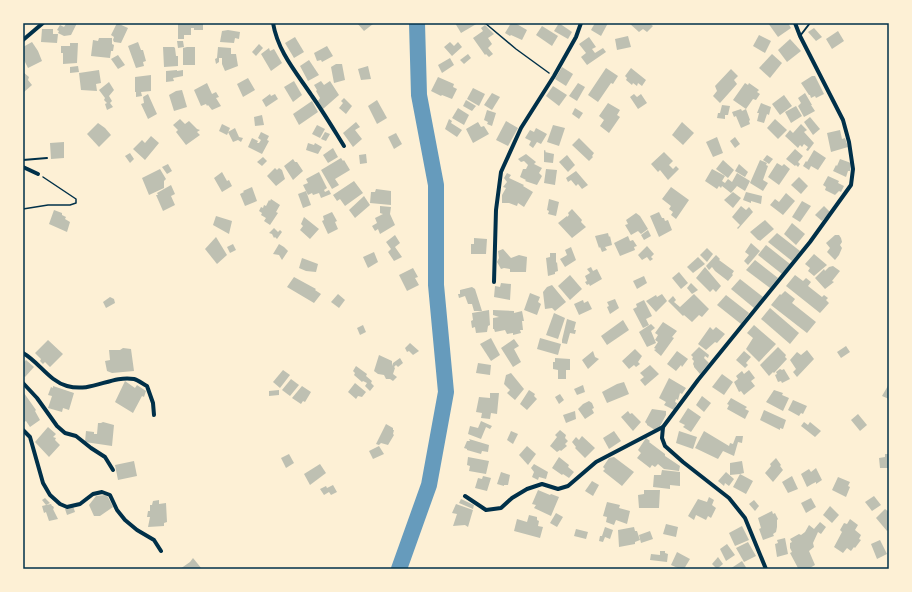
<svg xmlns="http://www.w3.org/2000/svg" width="912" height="592" viewBox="0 0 912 592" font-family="Cabin,sans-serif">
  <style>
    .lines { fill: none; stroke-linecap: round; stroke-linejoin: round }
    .river { stroke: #669bbc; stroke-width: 16 }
    .building { fill: #bec0b2 }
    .path { stroke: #003049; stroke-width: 1.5 }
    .service { stroke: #003049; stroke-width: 2 }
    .minor { stroke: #003049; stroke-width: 4 }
    .neatline { fill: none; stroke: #003049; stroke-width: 1.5 }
  </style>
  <rect width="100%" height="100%" fill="#fdf0d5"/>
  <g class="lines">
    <path class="river" d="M399,569L429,485L446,392L436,285V185L419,95L417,23"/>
  </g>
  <g class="building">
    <path d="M64,23H77L71,35L64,36L58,33L59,31L57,30L60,25L64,27L66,24Z"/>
    <path d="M117,23L128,28L121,43L114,42L113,40L114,37L111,35Z"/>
    <path d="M178,23H203V30H194V28H191V35H184V39H178Z"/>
    <path d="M357,23H372L373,24L364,31Z"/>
    <path d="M455,23H478L461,33Z"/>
    <path d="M511,23H515L527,30L522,40L511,35L510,36L505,33Z"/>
    <path d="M559,23L572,32L568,39L554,31Z"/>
    <path d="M595,23H608L601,36L591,30Z"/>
    <path d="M629,23H649L653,26L647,32L643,29L639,32Z"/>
    <path d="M768,23H788L791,28L778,37Z"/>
    <path d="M485,25L494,34L488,38L492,44L488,48L493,54L489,57L486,54L485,55L473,38L483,31L481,28Z"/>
    <path d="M542,26L558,36L552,46L536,35Z"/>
    <path d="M814,28L822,37L816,41L808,32Z"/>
    <path d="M42,29H53V34H58L57,43L41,42Z"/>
    <path d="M228,30L240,32L239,39L235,38L234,43L220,42L222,31Z"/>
    <path d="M838,31L844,41L832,49L826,39Z"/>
    <path d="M759,35L771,41L765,53L753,46Z"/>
    <path d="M628,36L631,47L617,50L615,39Z"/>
    <path d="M295,37L304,52L294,58L285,43Z"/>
    <path d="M589,37L596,47L592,49L595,53L603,48L606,52L587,65L581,57L586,53L579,44Z"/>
    <path d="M99,38H112V44L114,45L113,51H111L110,58L91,56L93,40L98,41Z"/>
    <path d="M790,39L801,51L787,62L778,50Z"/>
    <path d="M177,41H183L184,47L178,48Z"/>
    <path d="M32,42L38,51L42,61L28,68L23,58V47Z"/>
    <path d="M138,42L141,50H143L146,61L143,62L144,66L136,68L128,46Z"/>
    <path d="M450,42L454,46L458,42L462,47L452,56L444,47Z"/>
    <path d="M70,43H78L77,63L63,64V53H61V46H70Z"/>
    <path d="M259,44L263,48L256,56L252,52Z"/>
    <path d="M327,46L333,56L322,62L321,60L317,61L314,53Z"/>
    <path d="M163,47H174L175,48L176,56H178V66L164,67Z"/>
    <path d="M187,47H195V65H183V48Z"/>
    <path d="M218,47L231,48V54H236L238,66L225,71L222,64V58H219V62L216,64L215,59L217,58Z"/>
    <path d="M269,48L270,51L274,49L282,63L271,71L261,54Z"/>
    <path d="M468,54L471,58L464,64L460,60Z"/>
    <path d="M772,54L782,63L770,78L759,68Z"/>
    <path d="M118,55L125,65L118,69L111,59Z"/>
    <path d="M450,58L454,65L442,73L438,65Z"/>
    <path d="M309,60L319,75L308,81L300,66Z"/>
    <path d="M336,64H342L345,80L334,83L331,67Z"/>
    <path d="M78,66L79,72L70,73V67Z"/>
    <path d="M368,66L371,79L361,80L358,69Z"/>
    <path d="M562,67L573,74L566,86L555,79Z"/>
    <path d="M606,68L618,76L613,84L611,83L598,102L588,95Z"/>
    <path d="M631,68L646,80L642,86L638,83L637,86L633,83L632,85L626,80L627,78L625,76Z"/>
    <path d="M731,69L738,76L734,80L737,84L720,103L713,96L717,91L715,86Z"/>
    <path d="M99,70L101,83L96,84L97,91L81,90L79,73Z"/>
    <path d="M177,70V71L183,70V76L173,78L174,81L166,82V71Z"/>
    <path d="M23,72L29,77L28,80L32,85L24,92L23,90Z"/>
    <path d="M151,75V91L141,92L142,96L136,97V92H135V77Z"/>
    <path d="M812,76H815L824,94L816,98L815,96L811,98L810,95H809L801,83Z"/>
    <path d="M438,77L454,84L453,87L457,89L452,99L442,95L441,96L431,91Z"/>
    <path d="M248,78L255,90L243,97L237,84Z"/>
    <path d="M294,81L302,95L293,102L284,87Z"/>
    <path d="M321,81L324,85L330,81L339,95L323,109L318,101L320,98L316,91L317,90L314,85Z"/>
    <path d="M109,82L114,90L109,96L112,101L110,103L113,107L107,110L105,104L107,103L104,100L105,98L99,90Z"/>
    <path d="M207,83L212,94L216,92L219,97L216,98L221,106L212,110L208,105L207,106L206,104L201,106L194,90Z"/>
    <path d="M578,83L585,87L577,101L569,96Z"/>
    <path d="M745,83L748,85L749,83L759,90L757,92L760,94L756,100L753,99L746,109L733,100Z"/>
    <path d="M553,86L567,95L559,106L546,96Z"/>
    <path d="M473,88L485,94L479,106L467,99Z"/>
    <path d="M182,90L187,107L174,111L169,95L176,91Z"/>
    <path d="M492,93L500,97L492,110L484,105Z"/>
    <path d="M805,93L812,105H811L815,111L804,117L798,106L801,103L798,98Z"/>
    <path d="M148,94L157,114L148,119L141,104L144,103L143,97Z"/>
    <path d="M270,94L271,96L275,94L278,99L266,107L262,100Z"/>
    <path d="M634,94L637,97L641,94L647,103L638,109L630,97Z"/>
    <path d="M784,95L792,106L780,115L772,104Z"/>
    <path d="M344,98L352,106L346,114L339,108L343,103L341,101Z"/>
    <path d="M377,100L387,118L377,124L368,106Z"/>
    <path d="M466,100L476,106L472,111L463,106Z"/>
    <path d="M312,101L318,112L299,125L293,114Z"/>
    <path d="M608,103L620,110L617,115L620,117L609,133L600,126L604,120L599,116Z"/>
    <path d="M761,103L771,107L769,115L767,114L764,123L757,121L759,113H757Z"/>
    <path d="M722,105L730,106L728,115H725V119L717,118L718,113H720Z"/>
    <path d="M796,106L802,116L791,123L785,112Z"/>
    <path d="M458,108L469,115L464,125L452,118Z"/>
    <path d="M575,108L583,113L579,119L572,114Z"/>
    <path d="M741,109L742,111L746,109L750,120L749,121L750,124L741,128L736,116L734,117L732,112Z"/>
    <path d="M487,110L496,113L492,126L487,124L488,122L484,120Z"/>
    <path d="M262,115L264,125L255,126L254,117Z"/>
    <path d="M810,117L820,129L813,135L804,122Z"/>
    <path d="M180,119L185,124L189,121L197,129L200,130L197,132L200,135L186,145L176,132L178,130L173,125Z"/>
    <path d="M449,119L452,121L451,123L462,130L457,137L445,129Z"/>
    <path d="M775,119L787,130L778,139L767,128Z"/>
    <path d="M506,121L518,128L508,146L496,140Z"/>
    <path d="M356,122L360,127L355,130L362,139L353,147L343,133Z"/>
    <path d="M478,122L481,127L484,126L489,134L473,143L466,129Z"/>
    <path d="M682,122L694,133L683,145L672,135Z"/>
    <path d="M98,123L105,128L111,135L99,147L87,134Z"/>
    <path d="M222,124L230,128L227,135L219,131Z"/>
    <path d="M801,124L807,130L804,132L814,143L808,151L806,150L808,147L804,144L802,147L800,145L798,148L785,136L790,130L793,133Z"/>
    <path d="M317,125L325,129L320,138L312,134Z"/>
    <path d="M553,125L565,128L559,146L547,142Z"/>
    <path d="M235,128L239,137L243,138L241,142L238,140L233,142L228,132Z"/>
    <path d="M536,128L547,134L541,144L537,142L533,148L529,145L531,141L525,138L530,130L534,132Z"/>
    <path d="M840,130L842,139L845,138L848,147L831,152L827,133Z"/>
    <path d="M261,132L269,136L267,140L269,141L262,154L248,147L252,138L258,141L257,143H259L261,140L258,138Z"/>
    <path d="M325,132L330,134L326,141L321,139Z"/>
    <path d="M396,133L402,144L394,149L388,137Z"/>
    <path d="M151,136L159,143L145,160L133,149L142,140L145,143Z"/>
    <path d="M717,137L723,153L713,157L706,142Z"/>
    <path d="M735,137L740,144L735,148L730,141Z"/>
    <path d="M579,138L594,153L592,156L593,157L589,161L572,145Z"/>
    <path d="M64,142V158L51,159L50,143Z"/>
    <path d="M308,143L314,145L315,143L322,147L318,154L306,150Z"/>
    <path d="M333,148L338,157L328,163L323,155Z"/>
    <path d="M795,149L803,156L798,162L800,164L798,167L796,165L795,166L786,159Z"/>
    <path d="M544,150L546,151L545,152L554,154L553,163L544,162Z"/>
    <path d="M814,150L826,158L818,170L811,166L809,170L803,166L806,161L807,162Z"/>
    <path d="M664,152L673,161L669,165L673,169L676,166L679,169L668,180L660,170L658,172L651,164Z"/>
    <path d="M130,153L134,159L130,163L125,156Z"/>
    <path d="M366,154L367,163L360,164L359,155Z"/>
    <path d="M526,154L536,162L534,164L542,168L539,173L542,176L537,185L525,181L526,180L520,177L523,169H526L528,165L524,161L521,162L518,159Z"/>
    <path d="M567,155L575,165L568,172L559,162Z"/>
    <path d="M767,155L773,159L769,164L763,160Z"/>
    <path d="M263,157L267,161L262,166L257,162Z"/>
    <path d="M341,158L343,161L344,160L350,170L335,179L339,185L332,189L321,170Z"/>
    <path d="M293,159L295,162H297L303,171L293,180L284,166Z"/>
    <path d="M840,159L851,163L850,171H848L846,177L833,171L836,165L837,166Z"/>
    <path d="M723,160L734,170L728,178L716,169Z"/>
    <path d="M760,160L767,163L766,165L768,166L763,180L768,183L763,191L750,183Z"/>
    <path d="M777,163L782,166L784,164L790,169L779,185L768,177Z"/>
    <path d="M168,164L172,171L167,174L162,167Z"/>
    <path d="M739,164L748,172L745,177L735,171Z"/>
    <path d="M275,168L277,170L279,168L282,170L285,179L276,186L267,176Z"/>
    <path d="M160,169L166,179L164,181V188L149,195L142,178Z"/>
    <path d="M546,169L557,170L555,185L544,183Z"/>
    <path d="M712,169L725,176L722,181L725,183L728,179L732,182L737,173L750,181L745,191L737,186L731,193L722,186L721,188L719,186L717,189L705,181Z"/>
    <path d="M576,171L588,185L582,189L578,184L576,186L571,180L568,182L566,178Z"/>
    <path d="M222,172L227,181L229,180L232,186L222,192L214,178Z"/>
    <path d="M319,172L327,188L324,190L325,192L329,190L331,194L321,198L319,193L313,195L312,193L308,195L303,185L308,183L306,179Z"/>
    <path d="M507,173L511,175L509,178L524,185L523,186L533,192L524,207L518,203L517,206L509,203H502V195L506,188L503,187L507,182L504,178Z"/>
    <path d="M828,176L839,181L838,183L844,186L841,192L839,191L835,195L825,190L826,187L823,185Z"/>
    <path d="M799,177L808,186L801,194L791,185Z"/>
    <path d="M354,181L363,193L345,206L340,199L337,201L333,195Z"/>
    <path d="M171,185L175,194L171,196L175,205L163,211L156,195H158L157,193Z"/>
    <path d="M252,187L257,201L245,206L240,194L244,192L243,191Z"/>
    <path d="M671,187L689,200L676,219L671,215L673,212L669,209L671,206L662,199Z"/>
    <path d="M376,189L391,191V205L370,203L371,192H375Z"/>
    <path d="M306,191L311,205L303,208L298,194Z"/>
    <path d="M733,192L741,198L733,208L724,200Z"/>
    <path d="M746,192L762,196L761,204L751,201V203L743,200Z"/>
    <path d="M786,193L795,201L783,215L770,205L775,199L779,202Z"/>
    <path d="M364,196L370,205L355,218L349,210Z"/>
    <path d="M271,199L280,205L276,212L278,213L270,225L264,221L266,218L261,215L262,213L259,211L261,207L263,208L264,205L266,206L269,200L270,201Z"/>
    <path d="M549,199L559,202L556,216L548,214L549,211L547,210Z"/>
    <path d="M802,201L811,206L800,222L792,217Z"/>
    <path d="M380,206L391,207L390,214L395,225L380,234L378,229L375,231L372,226L377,223L375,218L383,214L380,213Z"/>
    <path d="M741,206L746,210L749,207L753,212L738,229L737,228L740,225L732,217Z"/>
    <path d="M824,206L830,212L822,221L815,215Z"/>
    <path d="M572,209L582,220L581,222L586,227L572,238L558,223L567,216V217L569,215L568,213Z"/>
    <path d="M54,210L62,213V215L66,217L65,219L70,222L67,232L49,224Z"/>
    <path d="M332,212L337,221L335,222L338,229L328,234L322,221L324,220L323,216Z"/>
    <path d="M659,212L662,218H664L665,221L668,220L672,230L659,237L650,216Z"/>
    <path d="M636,213L640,216L648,229L641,234L638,231L631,235L625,225L628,224L626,220Z"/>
    <path d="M216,216L232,221L229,234L213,225Z"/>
    <path d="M304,217L319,229L310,239L300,230L303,226L301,224Z"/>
    <path d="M765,220L774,229L760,241L759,240H758L750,232Z"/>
    <path d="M792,223L805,234L796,245L784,234Z"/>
    <path d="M274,228L278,232L280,230L282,232L277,239L275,237L274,238L272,234L269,233Z"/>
    <path d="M648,230L651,236L644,240L641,235Z"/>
    <path d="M608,233L609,237L610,236L612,245L605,247L607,250L602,252L600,247L599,248L595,236Z"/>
    <path d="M777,233L800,251L792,261L768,242Z"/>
    <path d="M395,235L400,243L395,247L402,257L394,261L388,252L391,249L386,242Z"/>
    <path d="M835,235H839L841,238L842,242L840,245L842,248L839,255L835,260L827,252L830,248L826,243Z"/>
    <path d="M628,236L630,241L633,240L637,246L634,247L635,250L620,256L614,243Z"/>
    <path d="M216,237L227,255L217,264L205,249Z"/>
    <path d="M474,238L487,239L486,254H471V244H474Z"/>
    <path d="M751,243L760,251L748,265L744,261L749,255L745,252Z"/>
    <path d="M233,244L236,250L230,253L227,247Z"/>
    <path d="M279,244L284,247L288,251L282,260L279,255L273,254Z"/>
    <path d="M766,245L790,264L782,274L758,255Z"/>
    <path d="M647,246L654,254L651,257L653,259L650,261L647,257L642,260L638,255Z"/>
    <path d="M571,247L576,260L565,267L560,259L567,255L565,250Z"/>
    <path d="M707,248L713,254L707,262L700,255Z"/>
    <path d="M503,249L511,258L519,255L527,257L526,272H510V269L504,268L501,269L497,262L499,258L498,251Z"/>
    <path d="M374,252L378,262L368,268L363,257Z"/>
    <path d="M550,253H556V263L557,262L558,271L555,272V274L548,276L546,258L550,257Z"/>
    <path d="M814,254L827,265L814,276L808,271L810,268L805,264Z"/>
    <path d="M716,255L720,259L719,260L734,271L732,274L733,275L728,281L715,271L712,267L709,270L706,266Z"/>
    <path d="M698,257L705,264L693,273L687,267Z"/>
    <path d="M302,258L318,264L316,272L306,271L299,268Z"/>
    <path d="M755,260L778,278L770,288L746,270Z"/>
    <path d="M833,266L840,271L832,281L834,282L825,289L815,278L824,269L825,271L829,267Z"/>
    <path d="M591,267L593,271L597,269L602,279L590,286L589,284L587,285L585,282L587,281L585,276L590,273L587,269Z"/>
    <path d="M705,267L721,286L716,292L713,289L710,292L696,278Z"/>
    <path d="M413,268L418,277L415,278L419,285L407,291L399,275Z"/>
    <path d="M679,272L688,283L681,289L672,278Z"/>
    <path d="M570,275L582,289L570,300L558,286Z"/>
    <path d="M795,275L803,281L806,278L811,282L808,286L822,297L824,295L828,298L826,300L829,303L820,313L786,286Z"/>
    <path d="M644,276L647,283L637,289L633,281Z"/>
    <path d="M294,277L316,289L315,290L321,294L314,303L287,287Z"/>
    <path d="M740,279L763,297L754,308L731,289Z"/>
    <path d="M501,283L511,284L510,300L494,297L495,286L500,287Z"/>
    <path d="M691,283L698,290L692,294L687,288Z"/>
    <path d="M552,285L566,302L555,311L552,308L545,309L543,292L547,287Z"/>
    <path d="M472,287L475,289L482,311H474L472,304H468L465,296L459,298L458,294H460V290Z"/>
    <path d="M785,291L795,299L792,303L816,322L807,333L771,305L780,294L781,295Z"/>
    <path d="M530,293L540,297L538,302L541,304L537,315L524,310Z"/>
    <path d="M338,294L345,300L339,308L331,302Z"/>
    <path d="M662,294L667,301L656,312L646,301L656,295L657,297Z"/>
    <path d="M694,294L709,309L702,317L699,315L692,322L684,315L683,316L668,301L673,296L676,300L674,302L680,307Z"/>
    <path d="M726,295L749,313L741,324L717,305Z"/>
    <path d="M110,297L114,299L115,303L106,308L103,302Z"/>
    <path d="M615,299L619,308L610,314L607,307L609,306L607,302Z"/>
    <path d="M583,300L584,303L588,301L592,309L579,315L574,304Z"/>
    <path d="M644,300L652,316L646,319L649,325L643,328L633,309L637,307L636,304Z"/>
    <path d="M770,308L799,333L790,344L761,319Z"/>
    <path d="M489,310L490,325L488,326L487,332L476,333L475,327L472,328L471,321L473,320L472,313Z"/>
    <path d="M493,310L514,311V313L522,311L524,321H522L523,330H520L521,333L513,335V333L507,334L505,330L495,332L494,329H493V318L499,317L493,315Z"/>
    <path d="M554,313L565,318L558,339L546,335Z"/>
    <path d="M567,319L576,322L574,330H576L575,334L570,333L567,344L562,343V340Z"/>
    <path d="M623,320L629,330L607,345L601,336Z"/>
    <path d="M663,322L677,331L672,337L674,338L661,356L654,350L656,349L654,348L658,342L655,340L658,335L655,333Z"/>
    <path d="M651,324L655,328L651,331L656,343L647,347L639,332Z"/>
    <path d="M363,325L366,332L360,335L357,328Z"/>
    <path d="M754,325L776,344L759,362L746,349L753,338L747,333Z"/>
    <path d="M710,327L713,330L716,327L725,334L717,343L715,342L706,350L698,344Z"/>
    <path d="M491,338L500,355L491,361L480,344Z"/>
    <path d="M540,338L561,344L558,355L537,349Z"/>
    <path d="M514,339L519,346L514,349L521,362L513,367L501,348Z"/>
    <path d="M48,340L63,354L50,367L45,362L43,364L40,361L41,359L35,353Z"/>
    <path d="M410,343L419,351L413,355L409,351L407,352L405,348Z"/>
    <path d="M846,346L850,352L841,358L837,352Z"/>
    <path d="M699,347L709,355L708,358L705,356L704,358L709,363L700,374L694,367V366L693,364L694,361L692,359L693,357L691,355Z"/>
    <path d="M778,347L786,355L785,357L787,359L774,373L773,372L769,376L760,365Z"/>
    <path d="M123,348L131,349L134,371L112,373L107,371L105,361L110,360L109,350H120Z"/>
    <path d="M635,349L642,356L638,362L640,364L636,367L634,365L629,369L622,361Z"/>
    <path d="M807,350L814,359L797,377L793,372L796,369L790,360L797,352L801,355Z"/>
    <path d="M593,351L595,357L599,359L588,369L582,360Z"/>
    <path d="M677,351L688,359L682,367L681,365L676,371L667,364Z"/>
    <path d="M744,351L751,357L746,363L748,365L745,368L736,360Z"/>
    <path d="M379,355L392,361V366L393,363L400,358L403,363L398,367L396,365L394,367L395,368L393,374L397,377L393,381L390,379H386L384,375L378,374L374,371Z"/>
    <path d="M555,358L570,359V370H566V379H558V370L553,369V362H555Z"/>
    <path d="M26,360L34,367L25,377L23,375V363Z"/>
    <path d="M478,363L491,365L490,375L476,373Z"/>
    <path d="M650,365L659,374L645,386L640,380L644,377L640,373Z"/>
    <path d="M356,366L367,374L366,376L372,381L371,383L374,386L370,391L365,386L367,383L363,381L362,382L354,375L355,373L353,371Z"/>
    <path d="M780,369L782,370L784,369L790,379L782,383L781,381L778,382L775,375L777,374L776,372Z"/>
    <path d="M283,370L290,375L280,388L273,382Z"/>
    <path d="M749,370L755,378L751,381L755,386L744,395L741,391L739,392L734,382L738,379L736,376L742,371L744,374Z"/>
    <path d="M511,373L524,389L515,400L507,393L510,390L504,384L506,375Z"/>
    <path d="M722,374L733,382L724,395L712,387Z"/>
    <path d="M669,378L686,388L682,394L680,393L678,400L676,399L675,402L677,403L674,410L664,405L666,402L659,398Z"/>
    <path d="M291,379L299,385L290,396L282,390Z"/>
    <path d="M125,381L135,388L137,385L146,391L144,397L142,396L133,413L115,402Z"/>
    <path d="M624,382L629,394L607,403L602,392L617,384Z"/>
    <path d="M355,383L366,392L362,397L358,396L356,399L348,392Z"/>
    <path d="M889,384V399L882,396Z"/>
    <path d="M583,385L585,392L577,395L574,389Z"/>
    <path d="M53,386L74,393L69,410L63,408L62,412L48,408L52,396L48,395L51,387L53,388Z"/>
    <path d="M302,386L311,392L305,402L303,401L301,404L292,398Z"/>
    <path d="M279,390V395L269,396V391Z"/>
    <path d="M529,390L535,394L534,396L537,399L527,410L520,404Z"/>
    <path d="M774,390L783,393L782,395L789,398L783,411L766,402Z"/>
    <path d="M24,393L36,410L35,411L40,420L30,427L26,421L24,422L23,420V394Z"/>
    <path d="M490,393H499L497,414L491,413L490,419L481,418L482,413L476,412L479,397L490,398Z"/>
    <path d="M560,394L564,400L559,404L555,397Z"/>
    <path d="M702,396L711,403L704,412L696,405Z"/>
    <path d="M731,398L747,407L745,409L749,411L745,419L727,409L729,405L727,404Z"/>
    <path d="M793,400L807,406L803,414L801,413L799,416L788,410Z"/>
    <path d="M589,401L592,403L594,408L592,409L594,413L585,419L578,409L583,404Z"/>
    <path d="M688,408L701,417L691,432L683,427L685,425L679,422Z"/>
    <path d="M652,409L666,411V415L658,430H655L647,425V424L645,422Z"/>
    <path d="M764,410L786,420L783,429L780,428V430L760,420Z"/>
    <path d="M575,411L576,419L566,423L563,415Z"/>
    <path d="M628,411L630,414L632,413L641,422L633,431L621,417Z"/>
    <path d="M858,414L867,425L860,431L851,420Z"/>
    <path d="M481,421L492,426L490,429L486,427L481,439L468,434L470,426L478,428Z"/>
    <path d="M103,422L114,425L112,446L85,442L86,431L94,432V434H97L98,423H101Z"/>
    <path d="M804,422L808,425L810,422L821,431L815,437L801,426Z"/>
    <path d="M386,424L393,428V430H394L393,434L394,435L388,445L381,443L379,445L376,444Z"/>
    <path d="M48,427L56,434L53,437L56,438L55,440L60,445L49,457L35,442Z"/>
    <path d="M560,430L566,435L565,438L568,441L565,444L567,446L561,451L560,450L557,452L550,446L557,437L555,435Z"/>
    <path d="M511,431L518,434L513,444L507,440Z"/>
    <path d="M614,431L621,441L609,449L603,438Z"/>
    <path d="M679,431L697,437L693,449L676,443Z"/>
    <path d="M704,431L729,446L730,443L733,444L736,436H743L742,443L738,442L734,456L723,451L718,459L695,448Z"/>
    <path d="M582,436L595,448L585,458L575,448L576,447L572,442L576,437L579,440Z"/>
    <path d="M646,438L650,441L649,442L665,454V456L680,466L679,471L664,469L658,464L655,467L652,465L650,468L637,458L641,453L638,450Z"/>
    <path d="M469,439L489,445L488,452L482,451L481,454L467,450V449L464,448L467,441H470Z"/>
    <path d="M379,446L384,454L373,459L369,451Z"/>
    <path d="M527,446L536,454L528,465L519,455Z"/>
    <path d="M289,454L294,463L286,468L281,458Z"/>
    <path d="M885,454H889V468H880L879,458L885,457Z"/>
    <path d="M468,457L489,461L486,474L469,471L470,466L467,465Z"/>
    <path d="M559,457L569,465L568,467L574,472L569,478L563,474L562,475L552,468Z"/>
    <path d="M614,457L634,472L622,486L603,471L605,469L603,467L609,458Z"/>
    <path d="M776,458L781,465L780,466L783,470L773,482L765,473L771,466L770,464Z"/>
    <path d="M134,461L137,476L118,480L115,465Z"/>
    <path d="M742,461L744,473L740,474L753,481L746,494L733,487L740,474L730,475V463Z"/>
    <path d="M320,464L326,473L310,485L304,474Z"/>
    <path d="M534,464L548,472L546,479L539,477L538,480L532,477L534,472L531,468Z"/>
    <path d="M816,468L822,480L816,484V482L812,484L807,487L801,474L809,469L811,472Z"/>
    <path d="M662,470L680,472V486L670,485V489L653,487L654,475H661Z"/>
    <path d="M501,472L510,475L508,485H504V486L497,484Z"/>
    <path d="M726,472L734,479L729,486L725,483L724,486L718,481Z"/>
    <path d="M483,476L491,478L487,491L475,488L478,478L482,479Z"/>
    <path d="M792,476L798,489L788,493L782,482Z"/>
    <path d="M838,477L850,482L848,486L850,487L846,497L832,490Z"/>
    <path d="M592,481L599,485L593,496L585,491Z"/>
    <path d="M333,485L337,492L331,495L329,492L324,495L320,489L326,486L327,488Z"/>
    <path d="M538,490L550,495L551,494L559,497L551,516L534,508L536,505L532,504Z"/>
    <path d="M644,490H660L659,508H639L638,495L644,494Z"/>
    <path d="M105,495L108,497L113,507L100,516H94L89,505L96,496Z"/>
    <path d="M874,496L881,505L872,511L865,502Z"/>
    <path d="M709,497L714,500L712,505L716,508L711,518L708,516L706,520L696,515L694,520L688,516L698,499L707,502Z"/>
    <path d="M45,498L50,503L46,505L51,504L52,506H53L54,508L53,509L58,519L49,521L46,512L44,513L42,506L46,505L42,500Z"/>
    <path d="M811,498L816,507L806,513L801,503Z"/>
    <path d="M461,499L474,505L473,509L459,503Z"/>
    <path d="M159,500V504L166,503L167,522L164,523V526L148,527L150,517H147L148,511H150V505H152L153,501Z"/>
    <path d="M754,500L759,506L755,511L749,504Z"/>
    <path d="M607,502L620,505L619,508L630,511L627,524L616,520L614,525L606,522L607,517L603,516Z"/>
    <path d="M456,504L473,510L468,527L465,525L453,526L457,514L452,513Z"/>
    <path d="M73,506L75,512L67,515L65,509Z"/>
    <path d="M830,506L839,515L832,523L823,515Z"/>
    <path d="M885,509L889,512V529L887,531L876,518Z"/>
    <path d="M772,511L773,514L775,513L778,519L777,520V527L776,532L773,534L774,536L763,540L759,529L761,528L758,518Z"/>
    <path d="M556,513L563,517L557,527L550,523Z"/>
    <path d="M529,515L537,517V520L539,521L538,526L543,527L540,538L514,531L517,519L527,522Z"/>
    <path d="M850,519L858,525L855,530L861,535L859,539L861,540L855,548L854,547L851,551L847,548L843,553L834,547L842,532L840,530L844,523L847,524Z"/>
    <path d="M820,522L826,527L821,534L818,532L813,543L814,547L809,551L815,565L808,569L798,568L790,553L792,552L790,548V543L792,542L790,539L799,534L801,535L805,532L809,525L814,529Z"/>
    <path d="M666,524L678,527L676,537L663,534Z"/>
    <path d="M742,526L749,540L735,546L729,533Z"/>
    <path d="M605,527L613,530L610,539L605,537L603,542L599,541L600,536H602Z"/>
    <path d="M634,527L635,531H637L640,540L635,542V544L619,547L618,530Z"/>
    <path d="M576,529L588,532L586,539L574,536Z"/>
    <path d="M650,531L653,539L641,543L639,535Z"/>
    <path d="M785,538L788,554L777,557L775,544L778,543L777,540Z"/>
    <path d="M880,540L887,554L877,559L871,544Z"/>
    <path d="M748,542L756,556L744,562L736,548Z"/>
    <path d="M727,544L735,555L726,561L720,549Z"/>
    <path d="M660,551H665V553L668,554L667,562L650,560L651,554L660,555Z"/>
    <path d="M677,552L690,559L684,569H680L671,565Z"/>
    <path d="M718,557L723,564L717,569L712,564Z"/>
    <path d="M193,558L202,569H180L190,562Z"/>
    <path d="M742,561L747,569H730Z"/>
  </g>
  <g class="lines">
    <g class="path">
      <path d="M485,23L516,49L549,73"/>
      <path d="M23,209L48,205H70L76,203V199L43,177"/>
    </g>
    <g class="service">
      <path d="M800,36L810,23"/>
      <path d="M23,160L47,158"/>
    </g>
    <g class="minor">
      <path d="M273,23C278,52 296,72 312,96C324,113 334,130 344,146"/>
      <path d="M23,40L43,23"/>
      <path d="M23,167L38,174"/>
      <path d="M494,282L496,210L501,172L521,128L554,76L576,37L581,23"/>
      <path d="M23,353C39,362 49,381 67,386C92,393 111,375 134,379C138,380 143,384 147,386L153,403L154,415"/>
      <path d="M23,383L37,398L57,426L65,433L76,436L91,448L105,457L113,470"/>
      <path d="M23,430L30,437L43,483L50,495L60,504L67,507L80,504L93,494L102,492L110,495L117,510L125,520L137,530L154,540L161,551"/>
      <path d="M465,496L486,510L501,508L512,498L527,489L542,484L558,489L568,486L596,462L663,427"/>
      <path d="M766,569L745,518L729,498L683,462L665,446L662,438L663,427L698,380L810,242L851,185L853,169L849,142L843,120L800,36L795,23"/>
    </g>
  </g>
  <rect width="912" height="592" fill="none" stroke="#fdf0d5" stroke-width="48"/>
  <rect x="24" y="24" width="864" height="544" class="neatline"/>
</svg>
